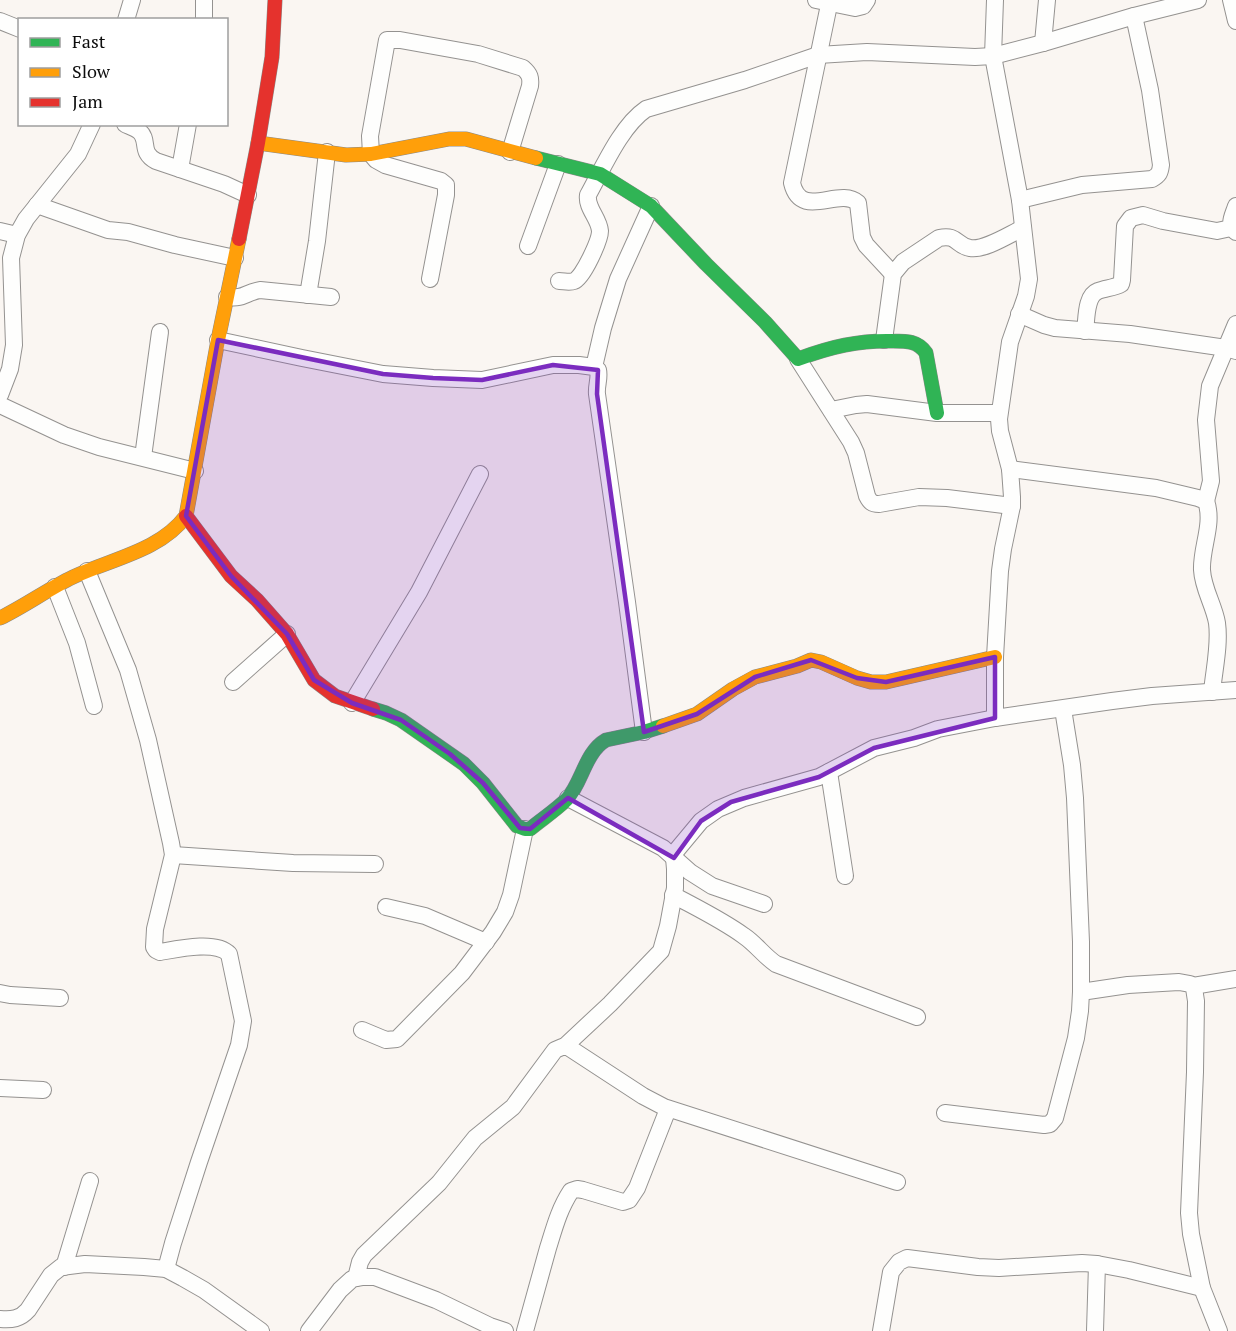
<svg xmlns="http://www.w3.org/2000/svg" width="1236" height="1331" viewBox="0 0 1236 1331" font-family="'PT Serif',serif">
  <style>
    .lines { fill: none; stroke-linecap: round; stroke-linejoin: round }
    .street-casing { stroke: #949290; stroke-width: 18 }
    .fast-casing { stroke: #8a8987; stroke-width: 15 }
    .slow-casing { stroke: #8a8987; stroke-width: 15 }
    .jam-casing { stroke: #8a8987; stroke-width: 15 }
    .street { stroke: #fefefd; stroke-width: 16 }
    .fast { stroke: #30b455; stroke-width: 14 }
    .slow { stroke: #ff9f0a; stroke-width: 14 }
    .jam { stroke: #e5322d; stroke-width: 14 }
    .marked { fill: #7b2cbf; fill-opacity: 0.2; stroke: #7b2cbf; stroke-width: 4.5; stroke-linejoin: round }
  </style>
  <rect width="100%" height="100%" fill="#faf6f2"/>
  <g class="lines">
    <g class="street-casing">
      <g id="street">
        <path d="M816,0L855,8L863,6L867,0"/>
        <path d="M830,0L792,183C801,221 839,186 858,203L862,237L866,245L893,274"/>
        <path d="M1231,0L1236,21"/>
        <path d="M126,20L132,0"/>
        <path d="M204,20V0"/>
        <path d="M0,21L20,29"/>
        <path d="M1043,43L1047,0"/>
        <path d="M125,124C129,126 135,128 139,131C150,140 139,152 156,161L224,184L248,195"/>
        <path d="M180,169L188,124"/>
        <path d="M1020,200L1082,185L1152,179C1159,175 1160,173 1161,165L1150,90L1134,16"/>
        <path d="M37,205L108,230L128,232L175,245L235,258"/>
        <path d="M1236,206C1233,216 1227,224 1236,232"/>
        <path d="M0,231L17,235"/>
        <path d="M528,246L558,164"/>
        <path d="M430,279L446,195V185L441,181L385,165L376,160L371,154L370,136L387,40H400L478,54L523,68C530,74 531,78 530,86L510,152"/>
        <path d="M559,281C564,281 569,283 574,281C583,278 600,240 600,231C599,218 586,208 588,195C603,168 621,126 646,109L745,80L818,55L867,52L975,57L993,56L1043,43L1134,16L1198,0"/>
        <path d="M308,295L317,241L327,152"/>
        <path d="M227,297C245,299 244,293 260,290L331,297"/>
        <path d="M1019,314L1044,325L1055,328L1130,334L1226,348L1236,351"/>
        <path d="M1085,331C1087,319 1085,296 1098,291C1105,288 1114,288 1121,284L1122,280L1125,226L1131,218L1143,215L1163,221L1217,231L1231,228"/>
        <path d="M218,340L302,358L383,374L433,378L482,380L553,365H579L594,367L598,370C600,378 596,386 597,394L627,602L644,732"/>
        <path d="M884,340L893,274L903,262L939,238C958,234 956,246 970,248C984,251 1010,234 1023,228"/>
        <path d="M798,359L851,442L856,453L867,496C870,502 872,504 879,504L919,497L947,498L1012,506"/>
        <path d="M594,367L603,328L618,279L651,206"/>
        <path d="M0,395L10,369L14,345L11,258L17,235L26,219L78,154L92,124"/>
        <path d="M0,405L64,435L99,447L195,471"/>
        <path d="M831,410L856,405L867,404L937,413H999"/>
        <path d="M143,457L160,332"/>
        <path d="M1010,469L1156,488L1198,498L1206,501C1214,524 1201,547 1202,570C1203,589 1214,605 1217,623C1220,645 1214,670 1212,692"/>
        <path d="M1206,501L1211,481L1206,420L1210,386L1236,324"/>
        <path d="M87,571L128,670L148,740L171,843L173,855L155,929L154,947L156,950L160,952C177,949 216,940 229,954L243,1021L239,1045L199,1162L173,1243L166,1269"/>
        <path d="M55,587L77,643L94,706"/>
        <path d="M233,682L287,634"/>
        <path d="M352,703L419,592L480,474"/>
        <path d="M995,718V657L1000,571L1003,549L1012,506V497L1010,469L1000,431L999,419L1010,342L1026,296L1029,279L1020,200L993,56L995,0"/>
        <path d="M829,772L845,876"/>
        <path d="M568,798L663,848L690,872L712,886L764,904"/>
        <path d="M173,855L293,863L375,864"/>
        <path d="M673,895C697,908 722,920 744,936C756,944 764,956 776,964L917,1017"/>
        <path d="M386,907L425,916L486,942"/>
        <path d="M1193,986L1236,979"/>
        <path d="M1081,992L1128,985L1179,982L1190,984L1194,988L1196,1001L1195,1072L1189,1213L1191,1234L1202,1288L1219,1331"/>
        <path d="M0,993L10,995L60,998"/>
        <path d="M362,1030L386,1040L397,1039L462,973L493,932L505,912L511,895L525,829"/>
        <path d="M564,1047L610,1004L661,951L668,926L675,888V869L674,858L676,851L701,821L718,809L744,798L819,777L874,748L914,738L938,729L995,718L1112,701L1152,696L1236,690"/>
        <path d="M0,1088L43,1090"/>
        <path d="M945,1113L1044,1125L1050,1124L1055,1118L1076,1038L1080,1011L1081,992V942L1075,798L1072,765L1063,709"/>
        <path d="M64,1267L90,1181"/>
        <path d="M356,1278L360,1262L364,1255L439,1183L475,1138L513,1107L555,1050L562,1047H568L643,1096L664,1107L897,1182"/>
        <path d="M0,1319C12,1320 20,1319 28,1310L51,1275L61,1267L85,1264L144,1267L166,1269L183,1278L204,1290L261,1331"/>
        <path d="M309,1331L340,1290L352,1279L363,1277H375L436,1300L490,1326L505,1331"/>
        <path d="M525,1331C533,1303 540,1276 548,1248C554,1229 559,1209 571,1191L577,1189L583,1190L623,1202L629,1200L637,1188L668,1109"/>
        <path d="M881,1331L891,1272L899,1262L907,1258L978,1267L999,1268L1082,1263L1097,1264L1129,1270L1202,1288"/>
        <path d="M1095,1331L1097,1264"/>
      </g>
    </g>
    <g class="fast-casing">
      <g id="fast">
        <path d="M536,158L600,174L651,206L706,264L765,322L798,359C830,347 859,340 893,341C907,341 918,341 926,353L937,413"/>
        <path d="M373,709L386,713L401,720L464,764L483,783L517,826L525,829H530C542,819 556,810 567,799C582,783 585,752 606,740L644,732L663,726"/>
      </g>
    </g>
    <g class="slow-casing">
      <g id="slow">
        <path d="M258,143L346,155L371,154L449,139H466L536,158"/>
        <path d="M0,618C25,606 48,589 73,577C111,559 160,551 186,516L218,340L239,239"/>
        <path d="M663,726L697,714L733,689L755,677L797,666L811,660L821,662L857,678L871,682H886L995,657"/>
      </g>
    </g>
    <g class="jam-casing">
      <g id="jam">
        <path d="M239,239L258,143L272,57L275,0"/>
        <path d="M186,516L231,576L257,600L287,634L314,680L335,696L373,709"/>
      </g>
    </g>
    <use href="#street" class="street"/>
    <use href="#fast" class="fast"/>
    <use href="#slow" class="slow"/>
    <use href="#jam" class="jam"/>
  </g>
  <path class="marked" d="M218,340L383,374L433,378L482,380L553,365L598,370L597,394L644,732L697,714L755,677L811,660L857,678L886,682L995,657V718L874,748L819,777L731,802L701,821L674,858L568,798L530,829L520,828L483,783L450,754L401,720L352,703L314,680L287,634L231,576L186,516Z"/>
  <rect x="18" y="18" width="210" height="108" fill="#ffffff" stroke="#9e9e9e" stroke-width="1.5"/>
  <rect x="30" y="38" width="30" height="9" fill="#30b455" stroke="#9e9e9e" stroke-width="1.5"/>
  <text x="72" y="48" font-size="18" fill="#0d0d0d">Fast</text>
  <rect x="30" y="68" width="30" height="9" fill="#ff9f0a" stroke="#9e9e9e" stroke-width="1.5"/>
  <text x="72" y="78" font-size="18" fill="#0d0d0d">Slow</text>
  <rect x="30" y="98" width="30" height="9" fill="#e5322d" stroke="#9e9e9e" stroke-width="1.5"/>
  <text x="72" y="108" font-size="18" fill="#0d0d0d">Jam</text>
</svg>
